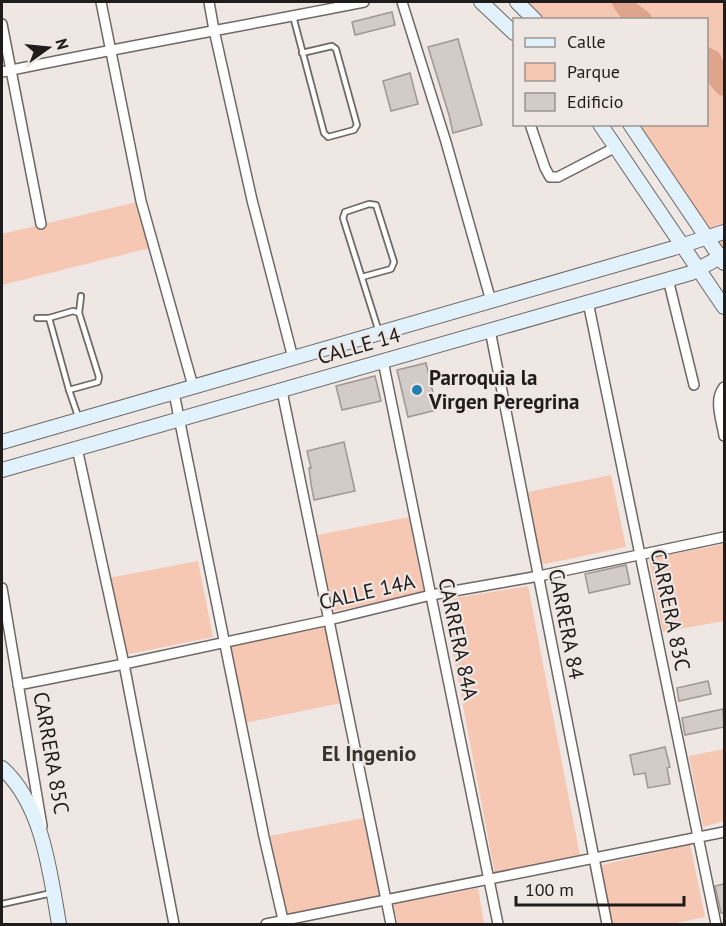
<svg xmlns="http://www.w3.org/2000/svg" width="726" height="926" viewBox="0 0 726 926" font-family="'PT Sans',sans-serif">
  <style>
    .green { fill: #f6c7b3 }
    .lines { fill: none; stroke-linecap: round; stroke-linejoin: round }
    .river { stroke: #dea58c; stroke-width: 20 }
    .building { fill: #d2cbc8; stroke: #9e9794; stroke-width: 1.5 }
    .lane-casing { stroke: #6e6865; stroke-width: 8 }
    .street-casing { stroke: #6e6865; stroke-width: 12 }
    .secondary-casing { stroke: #6e6865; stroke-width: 16 }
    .lane { stroke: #fff; stroke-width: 4.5 }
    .street { stroke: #fff; stroke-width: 9 }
    .secondary { stroke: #e2f2fd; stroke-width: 14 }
    .poi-dot { fill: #257ead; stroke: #eee7e3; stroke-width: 2 }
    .labels { text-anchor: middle; stroke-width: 4.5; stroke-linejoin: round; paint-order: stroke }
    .street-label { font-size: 21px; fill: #1f1c1b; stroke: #eee7e3 }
    .poi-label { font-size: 21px; font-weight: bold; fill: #1f1c1b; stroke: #eee7e3; text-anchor: start }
    .neighbourhood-label { font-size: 22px; font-weight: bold; fill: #383330; stroke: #eee7e3 }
  </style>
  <rect width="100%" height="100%" fill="#eee7e3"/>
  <g class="green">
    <path d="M517,2H724V263L630,125L706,124V20L535,19Z"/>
    <path d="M141,201L154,247L2,285V234Z"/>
    <path d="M611,475L626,547L540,565L528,492Z"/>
    <path d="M409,517L424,594L333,611L318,535Z"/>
    <path d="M724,544V621L663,632L649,559Z"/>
    <path d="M198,561L213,637L124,655L109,578Z"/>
    <path d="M528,586L580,856L495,875L443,600Z"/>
    <path d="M329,620L346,702L240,724L224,642Z"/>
    <path d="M724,749V821L703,827L689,756Z"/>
    <path d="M369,817L386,900L284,921L264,837Z"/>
    <path d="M690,844L705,917L671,924H610L598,866Z"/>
    <path d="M478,888L484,924H398L393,904Z"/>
  </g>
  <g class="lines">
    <g class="river">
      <path d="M622,2L628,10L642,20"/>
      <path d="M706,57L712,60L718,79L724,86"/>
    </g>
  </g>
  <g class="building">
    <path d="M392,12L395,25L355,35L352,22Z"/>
    <path d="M458,39L482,125L453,133L449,115L428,47Z"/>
    <path d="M410,73L418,104L391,111L383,81Z"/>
    <path d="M426,363L437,410L408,417L397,370Z"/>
    <path d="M375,376L381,401L342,410L336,386Z"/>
    <path d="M344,442L355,491L314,500L311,484L309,468H311L307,451Z"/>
    <path d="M626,565L630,584L589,593L585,574Z"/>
    <path d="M708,681L711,694L679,701L677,688Z"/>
    <path d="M723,709L724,727L685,735L682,718Z"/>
    <path d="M665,747L670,767L667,768L670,784L648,788L645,773L634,775L630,755Z"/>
    <path d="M724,884V913H721L715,886Z"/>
  </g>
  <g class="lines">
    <g class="lane-casing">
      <g id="lane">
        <path d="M293,16L324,133L328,137L354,130L357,125L336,49L332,46L302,53"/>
        <path d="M362,277L391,269L394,262L376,205L369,204L345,212L343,218L379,332"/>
        <path d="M37,318H49L73,311L79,313"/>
        <path d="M49,318L69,390L79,419"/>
        <path d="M69,390L98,382L99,377L79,313L81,296"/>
        <path d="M2,904L52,893"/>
      </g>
    </g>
    <g class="street-casing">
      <g id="street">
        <path d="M101,2L141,201L193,386"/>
        <path d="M209,2L214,30L252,200L293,358"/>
        <path d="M402,2L446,142L491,301"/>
        <path d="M2,24L41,224"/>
        <path d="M2,72C122,47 243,26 364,2"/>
        <path d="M530,124L545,168L550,177H558L616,147"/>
        <path d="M668,279L694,385"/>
        <path d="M588,302L716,924"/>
        <path d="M490,330L607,924"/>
        <path d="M383,361L498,924"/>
        <path d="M724,387C713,400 722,421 724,436"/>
        <path d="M282,391L391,924"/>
        <path d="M174,393L264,837L284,924"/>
        <path d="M77,448L124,664L174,924"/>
        <path d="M2,588L42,826"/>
        <path d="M18,685L124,664L329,620L431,595L539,576L724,537"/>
        <path d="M266,924L724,832"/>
      </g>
    </g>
    <g class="secondary-casing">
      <g id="secondary">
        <path d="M481,2L514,33"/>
        <path d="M517,2L535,20"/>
        <path d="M600,124L724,307"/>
        <path d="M630,124L724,263"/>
        <path d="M2,442L674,248L724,232"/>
        <path d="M2,470L691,273L724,255"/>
        <path d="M2,768C43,805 50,873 59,924"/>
      </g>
    </g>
    <use href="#lane" class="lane"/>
    <use href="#street" class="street"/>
    <use href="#secondary" class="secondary"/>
  </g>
  <circle class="poi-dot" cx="417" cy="390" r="6"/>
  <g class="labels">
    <g class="street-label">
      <text transform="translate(359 346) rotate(-16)" y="7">CALLE 14</text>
      <text transform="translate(367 592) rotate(-13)" y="7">CALLE 14A</text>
      <text transform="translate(670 610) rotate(78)" y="7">CARRERA 83C</text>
      <text transform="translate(566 624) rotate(79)" y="7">CARRERA 84</text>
      <text transform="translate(458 639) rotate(78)" y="7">CARRERA 84A</text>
      <text transform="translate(51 753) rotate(80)" y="7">CARRERA 85C</text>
    </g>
    <g class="poi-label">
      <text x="429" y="385">Parroquia la<tspan x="429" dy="24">Virgen Peregrina</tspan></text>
    </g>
    <g class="neighbourhood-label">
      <text x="369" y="761">El Ingenio</text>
    </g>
  </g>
  <rect width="726" height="926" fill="none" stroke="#1f1c1b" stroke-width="6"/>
  <rect x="513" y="18" width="195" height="108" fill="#eee7e3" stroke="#9b9693" stroke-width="1.5"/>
  <rect x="525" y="38" width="30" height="9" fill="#e2f2fd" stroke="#9b9693" stroke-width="1.5"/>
  <text x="567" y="48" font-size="18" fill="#1f1c1b">Calle</text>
  <rect x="525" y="63" width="30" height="18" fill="#f6c7b3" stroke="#9b9693" stroke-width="1.5"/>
  <text x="567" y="78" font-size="18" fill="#1f1c1b">Parque</text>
  <rect x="525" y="93" width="30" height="18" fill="#d2cbc8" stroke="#9b9693" stroke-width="1.5"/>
  <text x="567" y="108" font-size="18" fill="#1f1c1b">Edificio</text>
  <g transform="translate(48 48) rotate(75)" stroke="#eee7e3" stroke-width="4.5" paint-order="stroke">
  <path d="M0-4.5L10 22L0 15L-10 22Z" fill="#1f1c1b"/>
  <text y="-9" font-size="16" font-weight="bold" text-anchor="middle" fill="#1f1c1b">N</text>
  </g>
  <path d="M516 896v9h168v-9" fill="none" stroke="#1f1c1b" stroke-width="3"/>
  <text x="525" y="896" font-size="18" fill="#1f1c1b" stroke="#eee7e3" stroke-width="4.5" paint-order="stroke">100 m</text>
</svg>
